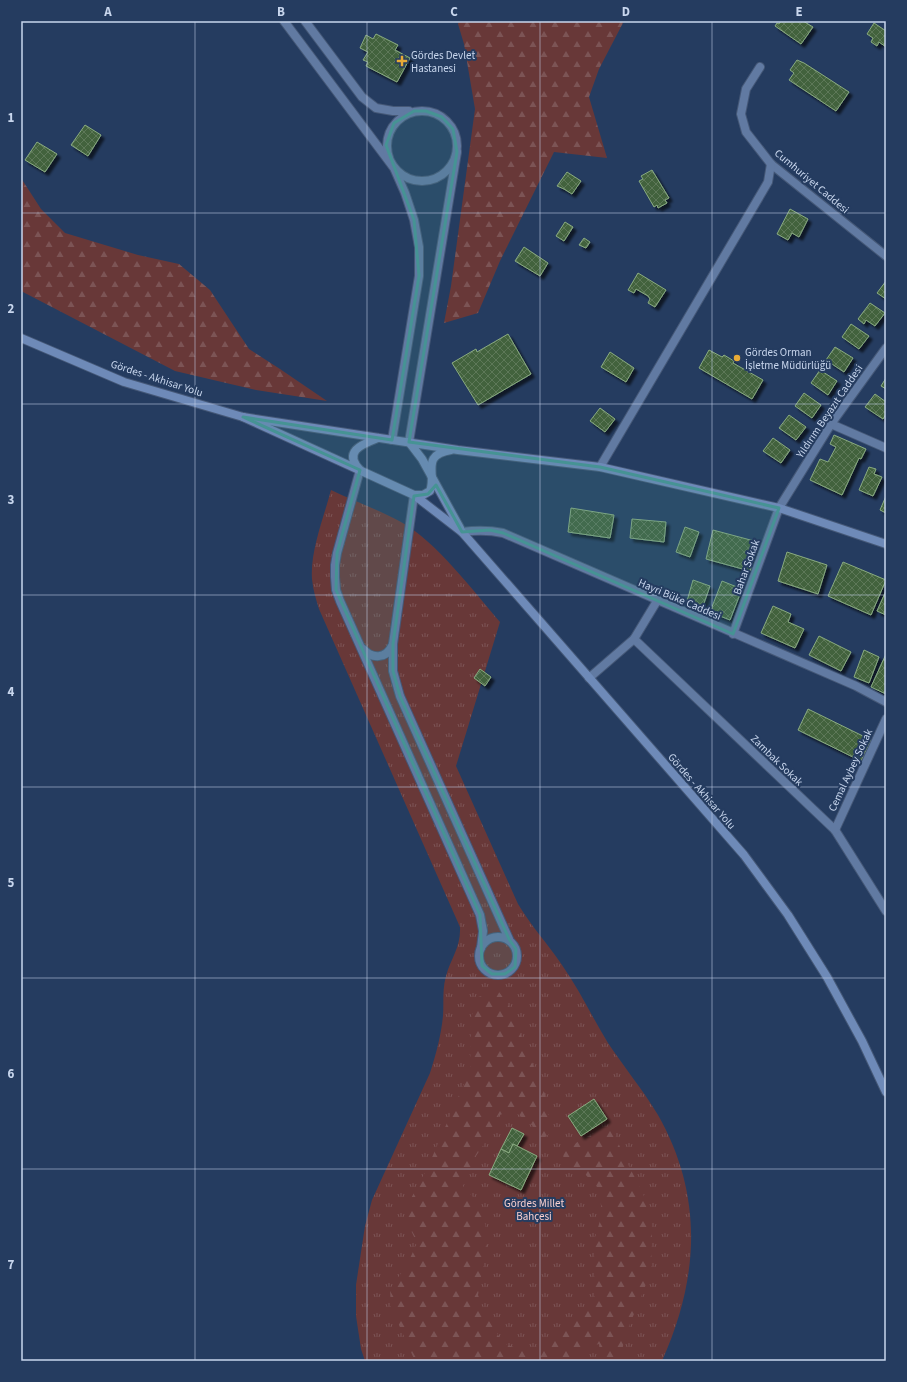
<svg xmlns="http://www.w3.org/2000/svg" width="907" height="1382" viewBox="0 0 907 1382" font-family="'Source Sans 3',sans-serif">
  <style>
    .grass { fill: url(#grass-tufts) }
    .forest { fill: url(#forest-firs) }
    .building { fill: url(#building-cross-hatch); stroke: #89ab81; filter: url(#shadow) }
    .lines { fill: none; stroke-linecap: round; stroke-linejoin: round }
    .minor-casing { stroke: #455877; stroke-width: 10 }
    .secondary-casing { stroke: #455877; stroke-width: 10 }
    .minor { stroke: #617aa2; stroke-width: 8 }
    .secondary { stroke: #6e8ab8; stroke-width: 8 }
    .marked { fill: #469394; fill-opacity: 0.2; stroke: #469394; stroke-width: 3; stroke-linejoin: round }
    .grid { fill: none; stroke: #c8d6ed; stroke-width: 1; stroke-opacity: 0.55 }
    .poi-dot { fill: #e8ab37; stroke: #253c60; stroke-width: 1.5 }
    .labels { text-anchor: middle; stroke-width: 4; stroke-linejoin: round; paint-order: stroke }
    .poi-label { font-size: 11px; fill: #c8d6ed; stroke: #253c60; text-anchor: start }
    .street-label { font-size: 11px; fill: #c8d6ed; stroke: #253c60 }
    .park-label { font-size: 11px; fill: #f9cfce; stroke: #253c60 }
    .neatline { fill: none; stroke: #c8d6ed; stroke-width: 1.5 }
    .grid-label { font-size: 13px; text-anchor: middle; font-weight: bold; fill: #c8d6ed }
  </style>
  <defs>
    <pattern id="grass-tufts" width="24" height="20" patternUnits="userSpaceOnUse"><rect width="24" height="20" fill="#683838"/><path d="M3 7l-1-3M5 7V3M7 7l1-3M15 17l-1-3M17 17v-4M19 17l1-3" fill="none" stroke="#7c5455"/></pattern>
    <pattern id="forest-firs" width="22" height="20" patternUnits="userSpaceOnUse"><rect width="22" height="20" fill="#683838"/><path d="M5 1l3.5 6h-7zM16 11l3.5 6h-7z" fill="#7c5455"/></pattern>
    <pattern id="building-cross-hatch" width="8" height="8" patternUnits="userSpaceOnUse"><rect width="8" height="8" fill="#43623c"/><path d="M0 0l8 8M0 8l8-8" fill="none" stroke="#5d7858"/></pattern>
    <filter id="shadow"><feDropShadow dx="3.5" dy="3.5" stdDeviation="1" flood-color="#0009"/></filter>
  </defs>
  <rect width="100%" height="100%" fill="#253c60"/>
  <path class="grass" d="M331,490C354,501 379,510 401,522C437,542 473,591 500,622L456,766L518,904C531,926 548,944 562,965C579,989 592,1017 608,1043C624,1067 643,1090 658,1115C704,1196 699,1278 662,1361H365L361,1349L356,1316V1285L365,1226L372,1200L430,1073C436,1054 441,1036 443,1016C444,1003 442,990 446,976C451,958 461,947 460,927L319,609C316,599 313,590 312,579C310,551 324,517 331,490Z"/>
  <g class="forest">
    <path d="M459,21H624L599,69L589,97L607,158L554,152L500,261L478,313L444,323L451,286L475,109L464,44L458,24Z"/>
    <path d="M21,178L41,209L65,233L138,255L179,264L210,290L249,349L280,369L327,401L256,390L175,371L21,291Z"/>
    <path d="M499,992L509,1006L545,1094L548,1115V1135L537,1142L533,1126L514,1111L499,1115L490,1135L474,1159L463,1186L481,1206L488,1238L478,1295L485,1314L503,1343L527,1352L549,1339L571,1323L595,1298L594,1241L602,1214L599,1189L583,1172L564,1164L563,1153L580,1140L611,1125L624,1157L643,1193L652,1227L651,1272L625,1336L620,1361H601L599,1344L585,1348L581,1361H415L391,1307L390,1289L407,1265L417,1243L406,1220L408,1204L427,1169L470,1070L471,1018L478,997Z"/>
  </g>
  <g class="building">
    <path d="M781,21H803L813,27L801,44L775,26L777,23L779,24Z"/>
    <path d="M874,23L886,31V47L879,42L877,46L871,42L873,38L867,34Z"/>
    <path d="M376,34L398,45L395,50L410,58L397,82L366,66L368,62L363,60L368,52L360,48L366,35L373,39Z"/>
    <path d="M797,60L804,63L849,92L836,111L789,80L794,73L790,70Z"/>
    <path d="M85,125L101,135L88,156L71,145Z"/>
    <path d="M37,142L57,154L45,172L25,160Z"/>
    <path d="M652,170L669,198L665,200L667,203L658,208L657,205L654,207L639,181L643,179L641,176Z"/>
    <path d="M567,172L581,181L572,194L564,189L557,186Z"/>
    <path d="M790,209L808,219L799,237L792,233L788,240L777,234Z"/>
    <path d="M565,222L573,227L564,241L556,236Z"/>
    <path d="M584,238L590,242L586,248L579,245Z"/>
    <path d="M524,247L548,263L540,276L515,261Z"/>
    <path d="M638,273L666,290L655,307L648,303L650,299L648,296L636,289L634,293L628,290Z"/>
    <path d="M886,281V299L877,293Z"/>
    <path d="M870,303L885,313L875,326L866,320L864,324L858,319Z"/>
    <path d="M851,324L869,336L859,349L842,337Z"/>
    <path d="M508,334L531,374L478,405L452,363L476,349L477,352Z"/>
    <path d="M835,347L853,358L844,372L826,360Z"/>
    <path d="M709,350L722,357L724,355L734,361L733,363L763,380L752,399L699,368Z"/>
    <path d="M610,352L634,368L626,382L601,367Z"/>
    <path d="M820,370L837,381L828,395L811,383Z"/>
    <path d="M886,378V389L881,386Z"/>
    <path d="M804,393L821,405L812,418L795,406Z"/>
    <path d="M875,394L886,402V414L883,419L865,407Z"/>
    <path d="M600,408L615,419L605,432L590,421Z"/>
    <path d="M789,415L806,427L796,440L779,428Z"/>
    <path d="M834,435L866,449L861,459L859,458L842,495L810,480L820,459L828,462L836,447L830,444Z"/>
    <path d="M773,438L790,450L781,463L763,451Z"/>
    <path d="M869,467L876,469L874,474L882,477L873,496L859,490Z"/>
    <path d="M886,496V513L880,510Z"/>
    <path d="M571,508L614,515L610,538L568,532Z"/>
    <path d="M632,519L666,522L664,542L630,538Z"/>
    <path d="M685,527L699,532L690,557L676,552Z"/>
    <path d="M713,530L758,542L750,571L706,559Z"/>
    <path d="M787,552L827,565L818,594L778,581Z"/>
    <path d="M843,562L886,580L871,615L828,596Z"/>
    <path d="M693,580L710,586L703,606L687,601Z"/>
    <path d="M722,581L742,589L730,620L710,612Z"/>
    <path d="M886,591V615L877,611Z"/>
    <path d="M773,606L791,614L788,622L804,629L795,648L761,633Z"/>
    <path d="M819,636L851,652L841,671L809,655Z"/>
    <path d="M864,650L879,657L869,683L854,677Z"/>
    <path d="M886,654V694L871,687Z"/>
    <path d="M480,669L491,677L485,686L474,678Z"/>
    <path d="M808,709L871,740L861,761L798,730Z"/>
    <path d="M594,1099L607,1119L581,1136L568,1116Z"/>
    <path d="M512,1128L524,1134L517,1146L513,1144L509,1153L501,1149Z"/>
    <path d="M513,1144L537,1156L521,1190L489,1175L501,1149L509,1153Z"/>
  </g>
  <g class="lines">
    <g class="minor-casing">
      <g id="minor">
        <path d="M284,21L394,168L405,193L414,220L419,247V276L392,440"/>
        <path d="M305,21L362,97L376,108L393,111H409"/>
        <path d="M760,67L746,89L741,114L746,132L771,164L886,256"/>
        <circle cx="422" cy="146" r="35"/>
        <path d="M831,424L886,448"/>
        <path d="M409,442L457,152"/>
        <path d="M600,467L768,182L771,164"/>
        <path d="M360,470L337,553L335,565V577L336,590L340,601L480,915L483,931L481,948"/>
        <path d="M414,495L393,644V671L400,696L509,939"/>
        <path d="M462,532C477,530 489,530 503,533L856,686L886,702"/>
        <path d="M733,634L779,508L831,424L886,348"/>
        <path d="M634,639L835,830L886,911"/>
        <path d="M363,649C372,659 386,659 392,646"/>
        <path d="M589,678L634,639L657,601"/>
        <path d="M835,830L886,719"/>
        <circle cx="498" cy="956" r="19"/>
      </g>
    </g>
    <g class="secondary-casing">
      <g id="secondary">
        <path d="M21,338L124,382L243,417L458,450L600,467L779,508L886,544"/>
        <path d="M243,417L414,495L462,532L744,855L788,915L827,977L862,1041L886,1092"/>
        <path d="M409,442L422,459L460,528"/>
        <path d="M360,470C342,451 363,444 378,438"/>
        <path d="M414,495H423L430,491C437,474 420,455 451,450"/>
      </g>
    </g>
    <use href="#minor" class="minor"/>
    <use href="#secondary" class="secondary"/>
  </g>
  <path class="marked" d="M414,111H426L442,117L453,129L457,152L409,442L600,467L779,508L733,634L503,533L490,530L462,532L436,485L428,494L414,496L393,644V671L400,696L509,939L516,949L515,967L505,974H492L482,966L480,915L336,590L337,553L360,470L243,417L392,440L419,276L414,220L386,145L394,123Z"/>
  <path class="grid" d="M195,21V1361M367,21V1361M540,21V1361M712,21V1361M21,213H886M21,404H886M21,595H886M21,787H886M21,978H886M21,1169H886"/>
  <g class="poi-dot">
    <path d="M400 55h4v4h4v4h-4v4h-4v-4h-4v-4h4z"/>
    <circle cx="737" cy="358" r="4"/>
  </g>
  <g class="labels">
    <g class="poi-label">
      <text x="411" y="59">Gördes Devlet<tspan x="411" dy="13">Hastanesi</tspan></text>
      <text x="745" y="356">Gördes Orman<tspan x="745" dy="13">İşletme Müdürlüğü</tspan></text>
    </g>
    <g class="street-label">
      <text transform="translate(812 181) rotate(40)" y="4">Cumhuriyet Caddesi</text>
      <text transform="translate(157 378) rotate(18)" y="4">Gördes - Akhisar Yolu</text>
      <text transform="translate(829 411) rotate(-56)" y="4">Yıldırım Beyazıt Caddesi</text>
      <text transform="translate(746 567) rotate(-70)" y="4">Bahar Sokak</text>
      <text transform="translate(680 599) rotate(23)" y="4">Hayri Büke Caddesi</text>
      <text transform="translate(777 760) rotate(44)" y="4">Zambak Sokak</text>
      <text transform="translate(850 770) rotate(-65)" y="4">Cemal Aybey Sokak</text>
      <text transform="translate(702 791) rotate(49)" y="4">Gördes - Akhisar Yolu</text>
    </g>
    <g class="park-label">
      <text x="534" y="1207">Gördes Millet<tspan x="534" dy="13">Bahçesi</tspan></text>
    </g>
  </g>
  <rect width="907" height="1382" fill="none" stroke="#253c60" stroke-width="44"/>
  <rect x="22" y="22" width="863" height="1338" class="neatline"/>
  <g class="grid-label">
    <text x="108" y="16">A</text>
    <text x="281" y="16">B</text>
    <text x="454" y="16">C</text>
    <text x="626" y="16">D</text>
    <text x="799" y="16">E</text>
    <text x="11" y="122">1</text>
    <text x="11" y="313">2</text>
    <text x="11" y="504">3</text>
    <text x="11" y="696">4</text>
    <text x="11" y="887">5</text>
    <text x="11" y="1078">6</text>
    <text x="11" y="1269">7</text>
  </g>
</svg>
